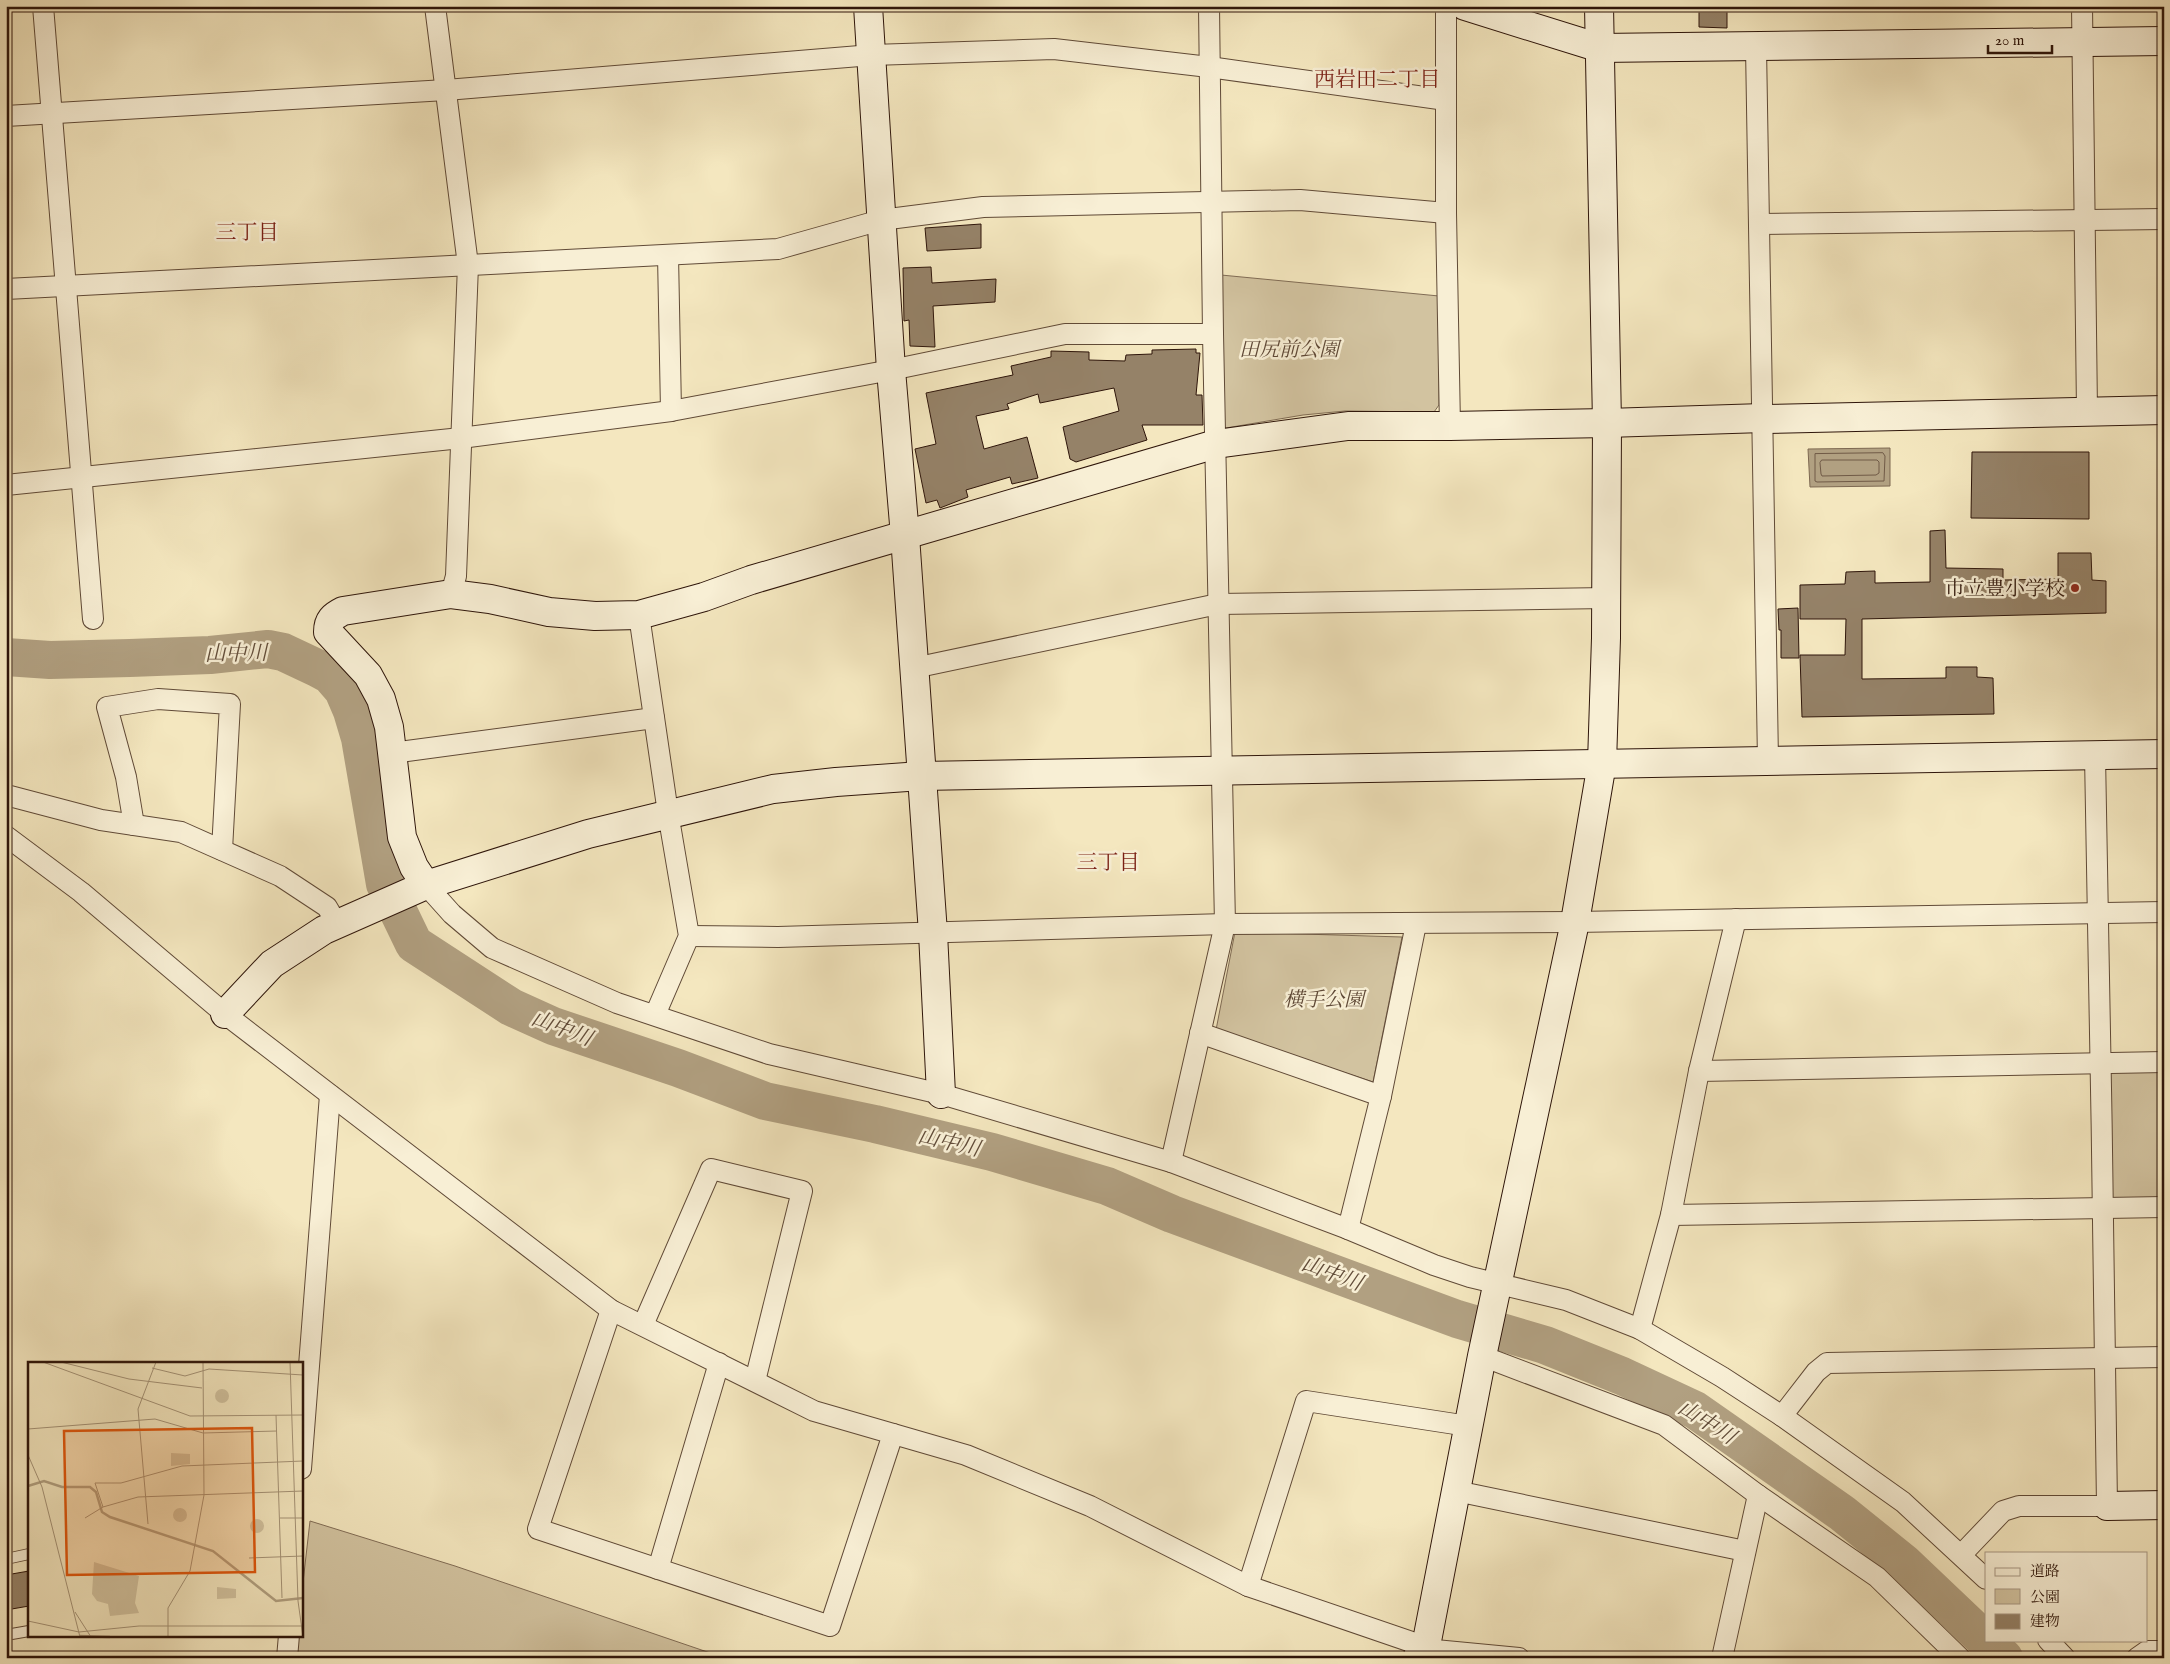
<svg xmlns="http://www.w3.org/2000/svg" width="2170" height="1664" viewBox="0 0 2170 1664" font-family="'IM FELL English','Noto Serif JP',serif">
  <style>
    .green { fill: #d2c3a0; stroke: #806c55 }
    .water { fill: #b1a081; stroke: #7d6851 }
    .lines { fill: none; stroke-linecap: round; stroke-linejoin: round }
    .shore { stroke: #705a46; stroke-width: 1 }
    .river { stroke: #b1a081; stroke-width: 38 }
    .building { fill: #958268; stroke: #2e150a }
    .lane-casing { stroke: #604a37; stroke-width: 12 }
    .street-casing { stroke: #604a37; stroke-width: 22 }
    .secondary-casing { stroke: #2e150a; stroke-width: 30 }
    .lane { stroke: #f8efd5; stroke-width: 10 }
    .street { stroke: #f8efd5; stroke-width: 20 }
    .secondary { stroke: #f8efd5; stroke-width: 28 }
    .poi-dot { fill: #8f2418; stroke: #f8efd5; stroke-width: 2 }
    .labels { text-anchor: middle; stroke-width: 5; stroke-linejoin: round; paint-order: stroke }
    .park-label { font-size: 20px; font-style: italic; fill: #5f4937; stroke: #f8efd5 }
    .poi-label { font-size: 20px; fill: #2e150a; stroke: #f8efd5; text-anchor: end }
    .neighbourhood-label { font-size: 21px; fill: #7a1f14; stroke: #f8efd5 }
    .water-label { font-size: 21px; font-style: italic; fill: #624d3a; stroke: #f8efd5 }
    .inset-river { fill: none; stroke: #b1a081; stroke-width: 2.5 }
    .inset-road { fill: none; stroke: #a59377; stroke-width: 1 }
    .view { fill: #df560c; fill-opacity: 0.15; stroke: #df560c; stroke-width: 2.5 }
    .inset-edge { fill: none; stroke: #2e150a; stroke-width: 2.5 }
  </style>
  <rect width="100%" height="100%" fill="#f4e7bf"/>
  <filter id="stains"><feTurbulence type="fractalNoise" baseFrequency=".004" numOctaves="4"/><feColorMatrix values="0 0 0 0 .2 0 0 0 0 .09 0 0 0 0 .02 0 0 0 .5 -.17"/></filter>
  <radialGradient id="worn" r=".72"><stop offset=".6" stop-color="#630" stop-opacity="0"/><stop offset="1" stop-color="#630" stop-opacity=".3"/></radialGradient>
  <g class="green">
    <path d="M1221,275L1439,296V405L1434,412L1345,411L1303,415L1226,428L1222,424Z"/>
    <path d="M1235,932L1402,937L1373,1082L1216,1030Z"/>
    <path d="M2164,1070V1200L2112,1201L2110,1072Z"/>
    <path d="M310,1521L455,1566L725,1658H295L297,1635H301V1600Z"/>
  </g>
  <path class="water" d="M1890,448V486L1810,487L1808,449Z"/>
  <g class="lines">
    <g class="shore">
      <path d="M1883,453L1885,456L1884,481L1817,482L1815,481V454Z"/>
      <path d="M1822,460H1877L1879,462V473L1876,475L1822,476L1821,474L1820,463Z"/>
    </g>
    <path class="river" d="M6,657L50,660L130,658L210,655L268,649L283,652L317,668L330,675L343,690L352,711L360,738L385,884L414,944L511,1007L553,1026L678,1068L765,1101L875,1124L992,1152L1107,1186L1172,1214L1457,1319L1545,1345L1622,1376L1695,1410L1842,1513L1904,1563L2004,1658"/>
  </g>
  <g class="building">
    <path d="M1699,10L1727,11V28L1699,27Z"/>
    <path d="M981,224V248L927,251L925,228Z"/>
    <path d="M931,267L932,283L996,279L995,302L933,306L935,347L910,346L909,320L904,321L903,268Z"/>
    <path d="M1196,349V353H1200L1196,395H1202L1203,425H1142L1147,440L1076,462L1070,459L1063,427L1119,411L1114,388L1040,403L1038,394L1007,404L1009,409L976,416L984,449L1027,437L1038,478L1012,484L1010,477L966,490L968,497L940,508L937,500L926,503L915,449L936,444L926,393L1013,375L1011,366L1051,357V351L1089,352V360L1125,361L1126,355L1152,354V350Z"/>
    <path d="M1972,452H2089V519L1971,518Z"/>
    <path d="M1945,530L1946,568L2003,569V580L2058,579V553H2091L2092,580L2106,581V613L1862,619V679L1946,678V667H1977V677L1993,678L1994,714L1802,717L1800,655H1845L1846,619H1800V585L1845,584L1846,572L1875,571V583L1930,582V531Z"/>
    <path d="M1798,608L1799,658H1781V630H1779L1778,609Z"/>
    <path d="M29,1571V1606L6,1610V1575Z"/>
  </g>
  <g class="lines">
    <g class="lane-casing">
      <g id="lane">
        <path d="M6,1559L29,1554"/>
        <path d="M6,1635L29,1631"/>
      </g>
    </g>
    <g class="street-casing">
      <g id="street">
        <path d="M43,6L93,619"/>
        <path d="M435,6L468,265L456,576L451,594"/>
        <path d="M1446,6V213L1450,426"/>
        <path d="M2082,6L2087,411"/>
        <path d="M1756,47L1768,761"/>
        <path d="M6,116L446,90L872,55L1054,49L1209,67L1446,100"/>
        <path d="M1760,224L2164,219"/>
        <path d="M668,255L671,411"/>
        <path d="M6,289L778,249L881,220L983,207L1300,200L1446,213"/>
        <path d="M6,485L461,438L671,411L891,370L1065,334H1213"/>
        <path d="M639,615L668,813L689,936L655,1015"/>
        <path d="M914,668L1218,604L1607,598"/>
        <path d="M392,753L654,718"/>
        <path d="M6,795L101,820L181,832L280,876L327,907L337,924"/>
        <path d="M134,825L126,777L107,707L158,699L230,704L222,850"/>
        <path d="M6,836L81,892L225,1014L611,1310L814,1411L966,1455L1090,1506L1248,1586L1435,1650L1519,1658"/>
        <path d="M426,885L452,914L492,948L617,1003L769,1054L941,1094L1171,1162L1348,1229L1434,1265L1470,1277L1566,1300L1640,1329L1722,1377L1782,1416L1903,1502L1986,1579"/>
        <path d="M689,936L778,937L1225,924L1575,922L2164,912"/>
        <path d="M1200,1033L1381,1096"/>
        <path d="M1699,1071L2164,1062"/>
        <path d="M1171,1162L1225,924L1213,334L1209,6"/>
        <path d="M1671,1215L2164,1207"/>
        <path d="M1348,1229L1381,1096L1416,924"/>
        <path d="M611,1310L538,1529L830,1626L893,1434"/>
        <path d="M643,1325L711,1169L802,1191L755,1381"/>
        <path d="M1640,1329L1671,1215L1699,1071L1736,919"/>
        <path d="M1482,1356L1664,1425L1758,1495L1877,1577L1960,1658"/>
        <path d="M1782,1416L1816,1372L1827,1363L2164,1357"/>
        <path d="M301,1469L330,1095"/>
        <path d="M1456,1491L1745,1551"/>
        <path d="M1962,1554L2003,1511L2019,1506H2107C2105,1256 2099,1005 2095,755"/>
        <path d="M658,1569L719,1363"/>
        <path d="M1248,1586L1306,1401L1468,1426"/>
        <path d="M2048,1640L2065,1658"/>
        <path d="M287,1658L289,1635"/>
        <path d="M1722,1658L1758,1495"/>
        <path d="M2137,1658L2147,1651H2164"/>
      </g>
    </g>
    <g class="secondary-casing">
      <g id="secondary">
        <path d="M868,6L891,370L905,536L933,933L941,1094"/>
        <path d="M1465,6L1600,48L2164,41"/>
        <path d="M426,885L414,867L402,837L389,727L381,699L368,675L328,632C328,620 333,616 343,611L451,594L490,599L549,612L595,616L639,615L704,597L751,580L1216,444L1348,426H1450L1607,423L1763,418L1764,419L2164,410"/>
        <path d="M225,1014L272,964L324,930L426,885L588,834L773,789L836,782L921,776L2164,754"/>
        <path d="M2107,1506L2164,1505"/>
        <path d="M1417,1658L1426,1646L1482,1356L1575,922L1602,763L1606,638L1607,423L1599,6"/>
      </g>
    </g>
    <use href="#lane" class="lane"/>
    <use href="#street" class="street"/>
    <use href="#secondary" class="secondary"/>
  </g>
  <circle class="poi-dot" cx="2075" cy="588" r="5"/>
  <g class="labels">
    <g class="park-label">
      <text x="1289" y="356">田尻前公園</text>
      <text x="1324" y="1006">横手公園</text>
    </g>
    <g class="poi-label">
      <text x="2065" y="595">市立豊小学校</text>
    </g>
    <g class="neighbourhood-label">
      <text x="1377" y="86">西岩田二丁目</text>
      <text x="247" y="239">三丁目</text>
      <text x="1108" y="869">三丁目</text>
    </g>
    <g class="water-label">
      <text transform="translate(236 653) rotate(-1)" y="7">山中川</text>
      <text transform="translate(562 1028) rotate(21)" y="7">山中川</text>
      <text transform="translate(949 1142) rotate(13)" y="7">山中川</text>
      <text transform="translate(1332 1273) rotate(20)" y="7">山中川</text>
      <text transform="translate(1707 1422) rotate(32)" y="7">山中川</text>
    </g>
  </g>
  <g transform="translate(28 1362)">
    <rect width="275" height="275" fill="#f4e7bf"/>
    <path d="M187 34a7 7 0 1 1 14 0a7 7 0 1 1-14 0ZM143,91L162,92V102L143,104ZM145 153a7 7 0 1 1 14 0a7 7 0 1 1-14 0ZM222 164a7 7 0 1 1 14 0a7 7 0 1 1-14 0ZM66,200L111,214L107,241L111,251L82,254L80,242L69,239L64,232ZM189,225L208,227V236L189,237Z" fill="#d2c3a0"/>
    <path class="inset-river" d="M0,124L16,119L34,125H62L68,130L74,150L82,155L185,189L248,239L275,236M52,274L82,275"/>
    <path class="inset-road" d="M15,0L162,54L275,53M33,0L101,17L174,26M262,0L270,239L275,275M124,6L157,14L181,7L275,13M248,53L254,236M0,67L127,57L175,71L249,69M0,93L14,125L52,275M75,145L67,121H93L154,104L275,99M57,156L75,145L110,135L275,129M252,156H275M120,162L110,47L128,0M221,196L275,194M47,250L63,275M0,259L51,270L111,264H275M140,275V246L162,209L176,133L175,0"/>
    <path class="view" d="M224,66L227,210L39,213L36,69Z"/>
    <rect width="275" height="275" class="inset-edge"/>
  </g>
  <rect width="2170" height="1664" fill="none" stroke="#f4e7bf" stroke-width="25"/>
  <rect x="8" y="8" width="2155" height="1649" fill="none" stroke="#2e150a" stroke-width="2.5"/>
  <rect x="12" y="12" width="2145" height="1639" fill="none" stroke="#2e150a"/>
  <rect x="1985" y="1552" width="162" height="90" fill="#f8efd5" stroke="#a79884"/>
  <rect x="1995" y="1568" width="25" height="8" fill="#f8efd5" stroke="#a79884"/>
  <text x="2030" y="1576" font-size="15" fill="#2e150a">道路</text>
  <rect x="1995" y="1589" width="25" height="15" fill="#d2c3a0" stroke="#a79884"/>
  <text x="2030" y="1602" font-size="15" fill="#2e150a">公園</text>
  <rect x="1995" y="1614" width="25" height="15" fill="#958268" stroke="#a79884"/>
  <text x="2030" y="1626" font-size="15" fill="#2e150a">建物</text>
  <path d="M1988 45v8h64v-8" fill="none" stroke="#2e150a" stroke-width="2.5"/>
  <text x="1995" y="45" font-size="15" fill="#2e150a" stroke="#f8efd5" stroke-width="4" paint-order="stroke">20 m</text>
  <rect width="100%" height="100%" filter="url(#stains)"/>
  <rect width="100%" height="100%" fill="url(#worn)"/>
</svg>
